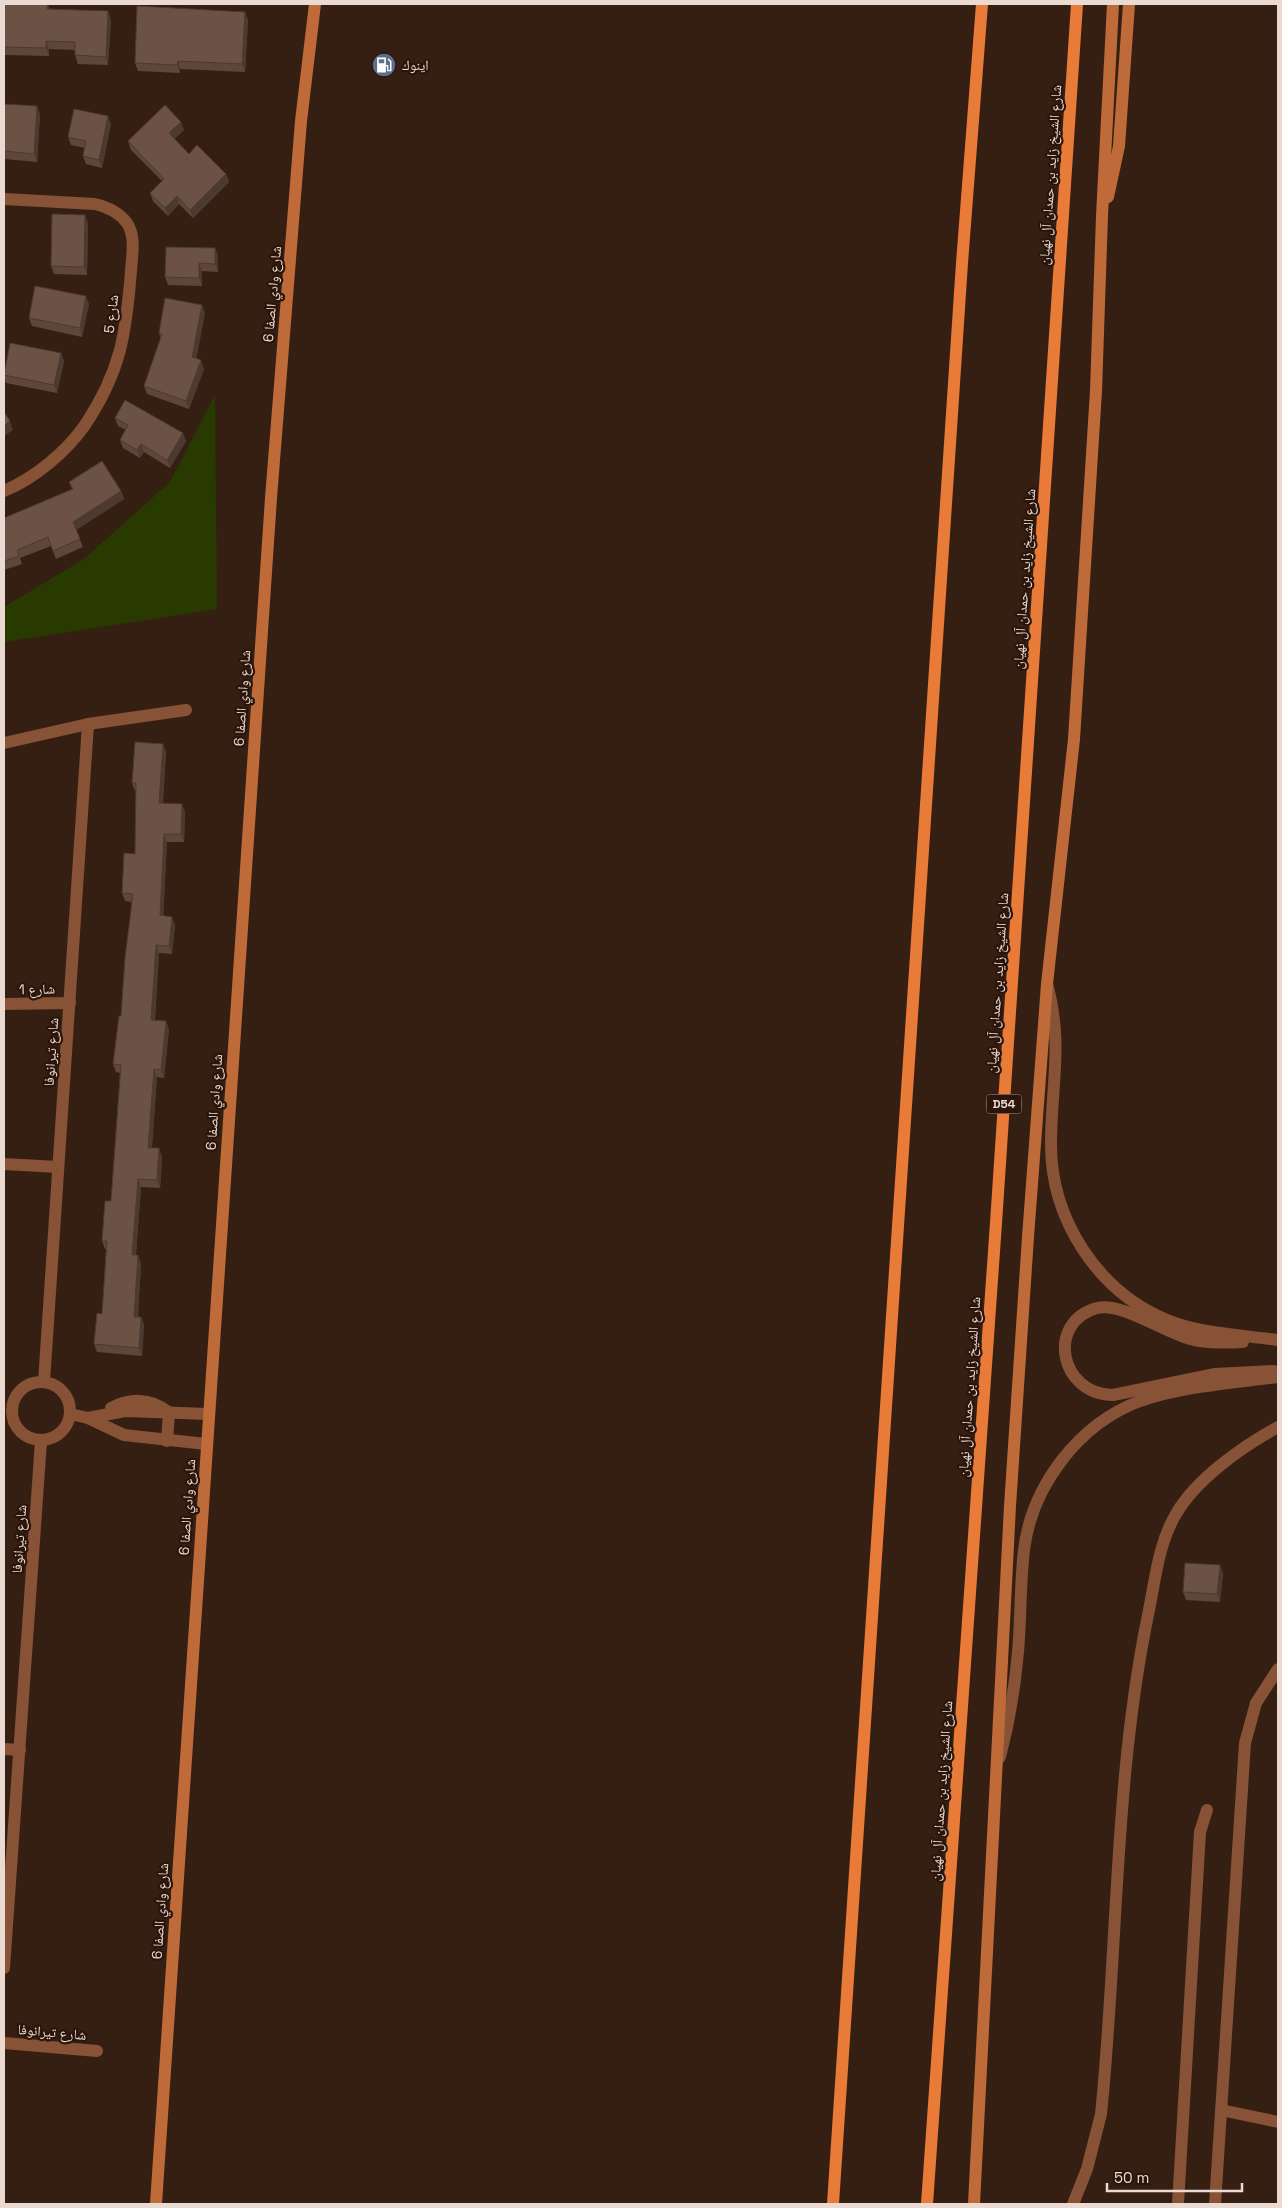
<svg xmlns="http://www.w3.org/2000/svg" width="1282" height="2208" viewBox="0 0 1282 2208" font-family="'Space Grotesk','Noto Naskh Arabic',sans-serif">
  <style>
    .green { fill: #283a00 }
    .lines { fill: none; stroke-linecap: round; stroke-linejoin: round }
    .street { stroke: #875235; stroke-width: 12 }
    .secondary { stroke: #bf6a39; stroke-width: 12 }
    .primary { stroke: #e97b39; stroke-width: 12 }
    .wall { fill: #5d473b }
    .shaded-wall { fill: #4c3930 }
    .building { fill: #6c5245; stroke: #4c3930 }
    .labels { text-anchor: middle; stroke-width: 4.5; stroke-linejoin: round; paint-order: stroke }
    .shield { fill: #2b150a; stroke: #b19f96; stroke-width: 1 }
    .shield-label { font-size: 12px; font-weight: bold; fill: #eadad2 }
    .poi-label { font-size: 14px; fill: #eadad2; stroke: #2b150a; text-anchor: start }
    .street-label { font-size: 14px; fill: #eadad2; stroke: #2b150a }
  </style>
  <rect width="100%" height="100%" fill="#351f13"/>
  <path class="green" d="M215,395L217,609L4,642V607L84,559L170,482Z"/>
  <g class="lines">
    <g class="street">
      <path d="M4,199L95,204C108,207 119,212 127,223C136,237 132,255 131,271C126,334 121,371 85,425C66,452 35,478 4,491"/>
      <path d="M4,743L88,724L186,710"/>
      <path d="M1048,987C1063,1046 1051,1086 1051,1144C1051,1219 1097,1291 1167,1320C1202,1334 1241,1335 1278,1340"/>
      <path d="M4,1004L70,1003"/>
      <path d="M4,1164L58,1167"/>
      <path d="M1243,1342C1227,1343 1210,1343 1194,1340C1165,1333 1122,1302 1097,1308C1046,1322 1059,1394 1113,1395L1215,1374L1274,1371"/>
      <circle cx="41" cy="1411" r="29"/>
      <path d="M44,1382L88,724"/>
      <path d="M111,1408C130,1398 150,1398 167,1411"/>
      <path d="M70,1414L88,1418L124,1435L206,1444"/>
      <path d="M88,1418L125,1411L208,1414"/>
      <path d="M167,1441L169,1413"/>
      <path d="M4,1749L20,1750"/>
      <path d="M1000,1757C1009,1723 1015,1687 1018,1652C1021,1618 1020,1584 1024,1550C1032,1485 1079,1424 1140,1401C1184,1386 1232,1383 1278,1377"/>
      <path d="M4,1968L41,1441"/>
      <path d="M4,2043L97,2051"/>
      <path d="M1221,2110L1278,2122"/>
      <path d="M1073,2204L1087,2169L1101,2114C1118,1949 1114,1779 1148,1615C1155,1582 1158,1544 1176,1514C1196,1479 1243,1446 1278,1427"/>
      <path d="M1178,2204L1200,1832L1207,1810"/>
      <path d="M1215,2204L1245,1743L1256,1703L1278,1669"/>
    </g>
    <g class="secondary">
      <path d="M1108,197L1119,146L1129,4"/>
      <path d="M156,2204L271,498L301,121L315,4"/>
      <path d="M974,2204L1010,1506L1028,1237L1047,984L1074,739L1096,391L1102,216L1113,4"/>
    </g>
    <g class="primary">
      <path d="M833,2204L962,263L982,4"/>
      <path d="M927,2204L996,1223L1077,4"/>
    </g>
  </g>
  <g class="wall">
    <path d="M48,4L49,9L111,20L108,65L78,64L75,55V50L49,49V56L5,55L4,51V47Z"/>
    <path d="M248,20L245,72L180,69V73L138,71L135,63Z"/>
    <path d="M4,104L40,114L37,162L4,159Z"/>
    <path d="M111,124L102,168L86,164L83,156L84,148L71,145L68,137Z"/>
    <path d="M184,130L174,139L189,154L226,174L229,182L193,218L179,204L168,216L153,201L150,193L162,181L131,150L128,141Z"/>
    <path d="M88,223L87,275L54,274L51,266Z"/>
    <path d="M215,248L218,256V272L202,271V286L168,285L165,277Z"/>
    <path d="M89,304L82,337L32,326L29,318Z"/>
    <path d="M205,313L196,359L204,369L189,409L147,394L144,386L161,339L159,333Z"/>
    <path d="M61,353L64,361L57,393L6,383L4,377V372Z"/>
    <path d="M115,418L186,441L170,468L144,452L140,458L123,448L120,440L126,430L118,426Z"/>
    <path d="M69,482L121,491L124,499L76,530L83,547L56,559L51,546L20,558L22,564L4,570V518L72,489Z"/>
    <path d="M163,744L166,752L163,803L185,812L184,842H167L163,916L175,925L172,954L159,953L155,1020L169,1029L164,1078L157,1077L152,1148L162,1157L160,1188L141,1187L136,1255H138L141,1264L138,1317H141L144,1325L142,1356L97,1352L94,1344L102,1314L106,1249H105L102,1241L111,1201L120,1073L116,1072L113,1064L121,1016L132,902L125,901L122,893L135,854L136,791H135L132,783Z"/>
    <path d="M1223,1573L1220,1602L1186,1600L1183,1592Z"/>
  </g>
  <g class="shaded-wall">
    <path d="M108,11L111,20L108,65L106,57Z"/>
    <path d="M245,12L248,20L245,72L242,64Z"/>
    <path d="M46,41L49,49V56L46,48Z"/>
    <path d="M178,61L180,69V73L177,65Z"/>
    <path d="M37,106L40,114L37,162L34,154Z"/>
    <path d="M108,116L111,124L102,168L99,160Z"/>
    <path d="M181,122L184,130L172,141L169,133Z"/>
    <path d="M226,174L229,182L193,218L190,210Z"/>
    <path d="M177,196L179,204L168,216L165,208Z"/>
    <path d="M85,215L88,223L87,275L84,267Z"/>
    <path d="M215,248L218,256V272L215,264Z"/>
    <path d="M199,263L202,271V286L199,278Z"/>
    <path d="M86,296L89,304L82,337L80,328Z"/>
    <path d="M202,305L205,313L195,365L192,357Z"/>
    <path d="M61,353L64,361L57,393L54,385Z"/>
    <path d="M201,360L204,369L189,409L186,401Z"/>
    <path d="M10,421L13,430L4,436V426Z"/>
    <path d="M183,433L186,441L170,468L167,460Z"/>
    <path d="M141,444L144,452L140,458L137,450Z"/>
    <path d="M121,491L124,499L76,530L73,522Z"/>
    <path d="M163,744L166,752L162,811L159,803Z"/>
    <path d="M182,804L185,812L184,842L181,834Z"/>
    <path d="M164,834L167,842L163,924L160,915Z"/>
    <path d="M172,917L175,925L172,954L169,946Z"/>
    <path d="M156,945L159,953L154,1028L151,1020Z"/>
    <path d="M166,1021L169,1029L164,1078L161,1070Z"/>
    <path d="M154,1069L157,1077L151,1156L148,1148Z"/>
    <path d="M159,1148L162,1157L160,1188L157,1180Z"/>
    <path d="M138,1179L141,1187L135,1263L132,1255Z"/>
    <path d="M138,1255L141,1264L137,1325L134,1317Z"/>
    <path d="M141,1317L144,1325L142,1356L139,1348Z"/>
    <path d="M1220,1565L1223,1573L1220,1602L1217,1594Z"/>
  </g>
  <g class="building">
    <path d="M4,4H47V9L108,11L106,57L75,55V42L46,41V48L4,47Z"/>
    <path d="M137,6L245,12L242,64L178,61L177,65L135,63Z"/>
    <path d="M4,104L37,106L34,154L4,151Z"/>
    <path d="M165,105L181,122L169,133L189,154L197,145L226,174L190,210L177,196L165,208L150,193L164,179L128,141Z"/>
    <path d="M74,109L108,116L99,160L83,156L86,141L68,137Z"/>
    <path d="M52,214L85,215L84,267L51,266Z"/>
    <path d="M166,247L215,248V264L199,263V278L165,277Z"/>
    <path d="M35,286L86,296L80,328L29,318Z"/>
    <path d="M165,298L202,305L192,357L201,360L186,401L144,386L162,334L159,333Z"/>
    <path d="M10,343L61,353L54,385L4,375Z"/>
    <path d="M125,400L183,433L167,460L141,444L137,450L120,440L128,425L115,418Z"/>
    <path d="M4,412L10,421L4,426Z"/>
    <path d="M102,461L121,491L73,522L80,539L53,551L48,537L17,550L19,556L4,561V518L73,489L69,482Z"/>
    <path d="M135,742L163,744L159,803L182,804L181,834H164L160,915L172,917L169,946L156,945L151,1020L166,1021L161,1070L154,1069L148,1148H159L157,1180L138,1179L132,1255H138L134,1317H141L139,1348L94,1344L97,1313L102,1314L107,1241H102L105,1201H111L121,1065L113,1064L119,1016H121L125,958L133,894L122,893L124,853L135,854L136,783H132Z"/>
    <path d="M1185,1563L1220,1565L1217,1594L1183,1592Z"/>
  </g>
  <defs>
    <g id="fuel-disc" transform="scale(1.25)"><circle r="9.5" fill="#5c6f8a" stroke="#2b150a"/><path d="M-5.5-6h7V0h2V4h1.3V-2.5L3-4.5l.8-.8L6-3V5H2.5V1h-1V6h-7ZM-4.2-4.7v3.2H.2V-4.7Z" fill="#fff"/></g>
  </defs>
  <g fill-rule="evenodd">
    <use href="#fuel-disc" x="384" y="65"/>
  </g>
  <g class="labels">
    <rect class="shield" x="986.5" y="1094.5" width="35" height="19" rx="4"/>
    <g class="shield-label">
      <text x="1004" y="1108">D54</text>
    </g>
    <g class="poi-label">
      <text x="402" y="70">اينوك</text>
    </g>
    <g class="street-label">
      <text transform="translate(1050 175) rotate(-86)" y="5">شارع الشيخ زايد بن حمدان آل نهيان</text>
      <text transform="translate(272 294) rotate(-85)" y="5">شارع وادي الصفا 6</text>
      <text transform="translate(111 314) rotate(-83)" y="5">شارع 5</text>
      <text transform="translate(1024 579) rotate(-86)" y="5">شارع الشيخ زايد بن حمدان آل نهيان</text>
      <text transform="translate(242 698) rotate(-86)" y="5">شارع وادي الصفا 6</text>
      <text transform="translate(997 983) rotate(-86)" y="5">شارع الشيخ زايد بن حمدان آل نهيان</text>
      <text transform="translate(37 989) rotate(-1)" y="5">شارع 1</text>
      <text transform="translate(51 1052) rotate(-86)" y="5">شارع تيرانوفا</text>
      <text transform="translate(214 1102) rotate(-86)" y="5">شارع وادي الصفا 6</text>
      <text transform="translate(969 1387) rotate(-86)" y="5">شارع الشيخ زايد بن حمدان آل نهيان</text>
      <text transform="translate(187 1507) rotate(-86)" y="5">شارع وادي الصفا 6</text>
      <text transform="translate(19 1539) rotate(-86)" y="5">شارع تيرانوفا</text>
      <text transform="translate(941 1791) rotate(-86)" y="5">شارع الشيخ زايد بن حمدان آل نهيان</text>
      <text transform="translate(160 1911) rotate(-86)" y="5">شارع وادي الصفا 6</text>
      <text transform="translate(52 2032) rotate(5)" y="5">شارع تيرانوفا</text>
    </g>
  </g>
  <rect width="1282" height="2208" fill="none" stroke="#eadad2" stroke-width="10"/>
  <path d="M1107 2183v8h135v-8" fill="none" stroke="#eadad2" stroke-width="2.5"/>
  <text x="1114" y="2183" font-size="15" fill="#eadad2" stroke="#2b150a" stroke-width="4" paint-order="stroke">50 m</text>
</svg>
